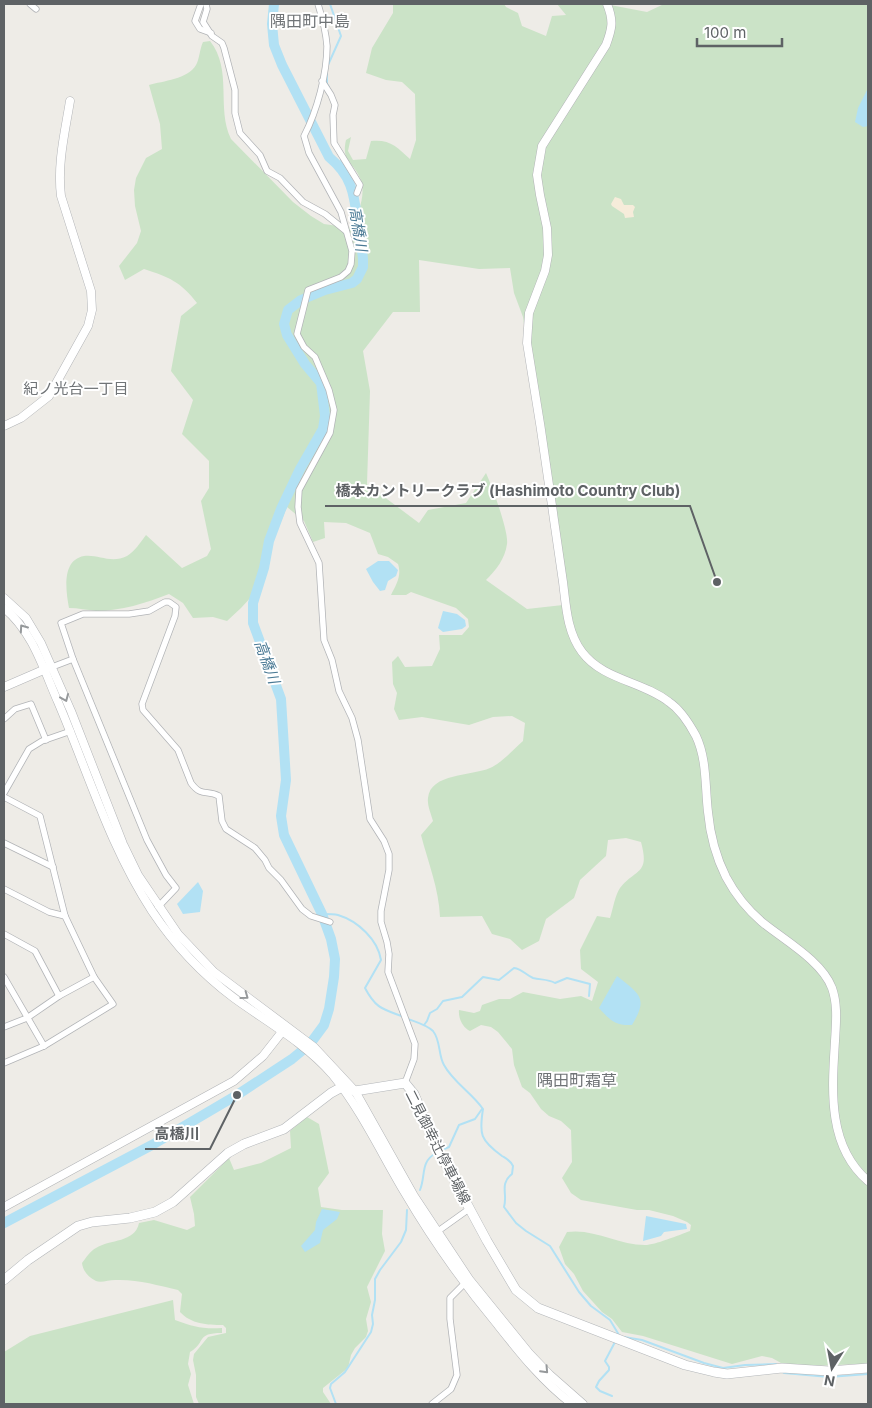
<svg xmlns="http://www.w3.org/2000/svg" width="872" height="1408" viewBox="0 0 872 1408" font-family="Inter,'Noto Sans JP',sans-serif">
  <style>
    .green { fill: #cbe3c7; fill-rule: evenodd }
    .sand { fill: #f6ecda }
    .water { fill: #b2e1f4 }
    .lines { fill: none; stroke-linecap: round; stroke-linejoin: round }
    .stream { stroke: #b2e1f4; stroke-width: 2 }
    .river { stroke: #b2e1f4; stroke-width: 10 }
    .minor-casing { stroke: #b2b4b7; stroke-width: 7 }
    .tertiary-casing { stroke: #b2b4b7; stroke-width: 9 }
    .secondary-casing { stroke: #b3b6b9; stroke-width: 10 }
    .minor { stroke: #fff; stroke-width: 5.5 }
    .tertiary { stroke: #fff; stroke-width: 8 }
    .secondary { stroke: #fff; stroke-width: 9 }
    .oneway { stroke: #96999b }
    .labels { text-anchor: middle; stroke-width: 4; stroke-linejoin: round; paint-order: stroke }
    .street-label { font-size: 14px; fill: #5e6265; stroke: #fff }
    .water-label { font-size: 15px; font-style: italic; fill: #497994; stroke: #fff }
    .neighbourhood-label { font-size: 15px; fill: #707477; stroke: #fff }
    .quarter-label { font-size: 16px; fill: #707477; stroke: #fff }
    .leader { fill: none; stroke: #5e6265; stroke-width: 2 }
    .callout-dot { fill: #5e6265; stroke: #fff; stroke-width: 2 }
    .callout-label { font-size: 15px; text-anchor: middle; font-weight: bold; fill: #5e6265; stroke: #fff; stroke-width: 4; stroke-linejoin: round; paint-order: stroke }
  </style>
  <rect width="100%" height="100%" fill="#eeece7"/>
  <g class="green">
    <path d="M393,4H504L506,7L518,13L522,26L546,36L552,16L566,15L557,4H605L647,12L664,4H868V1365L859,1364L813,1366L781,1363L772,1358L762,1356L732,1364L643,1336L622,1332L612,1319L602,1312L583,1291L574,1274L565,1264L559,1247L567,1232C594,1228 618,1245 645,1245C655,1245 679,1235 690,1231L691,1225L687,1222L673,1216L649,1210H637L581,1200L571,1193L562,1178L572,1162L571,1130L561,1121L549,1116L541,1109L530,1093L522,1087L514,1065L512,1049L498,1032L491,1027L481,1025L470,1031C463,1028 458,1018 459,1010L474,1013L480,1011L482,1005L499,999H510L523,992L560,999L581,996L592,1001L598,982L581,969L580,950L597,916L610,918C613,909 615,895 620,888C636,868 650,875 641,842L626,838L608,840L606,856L580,880L574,898L546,919L539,941L522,950L510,939L492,934L482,916L440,917C439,889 428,862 421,835L433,821C431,814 427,805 428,798C430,773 472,776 490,768C500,764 514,749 523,741L525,723L512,716L493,717L469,725L422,717L399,720L394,709L397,693L393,684L392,662L398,656L405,667L432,666L440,649L439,635H462L469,627L468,619L456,608L411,592L406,595H391C396,585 402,576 398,564L388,557L378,554L370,533L346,523L324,522L325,538L313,542L304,521L287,507L273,541L263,584L241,608L227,621L213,617L193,618L183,603L169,594C146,603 121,611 96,611C87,610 78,608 69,608C66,592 61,560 84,556C98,554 111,564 127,556C135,551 140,543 146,535L182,568L207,556L211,549L201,501L209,488V461L182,434L193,400L171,371L181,316L197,303C181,282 169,277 144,269L125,280L119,266L137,243L141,231L135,206L134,190L136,178L146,158L162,149L160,124L149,85C163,81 188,79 196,65C199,61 200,48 203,42L210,41C233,70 216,108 231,139L293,202L311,216L324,224L352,228C358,213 367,194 360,178C353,161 341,162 346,140L351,137L348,151L353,160L366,159L371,141C390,139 397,147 410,159L416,140L415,94L402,82L386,80L366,73L372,48L393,13ZM419,260L479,269L510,268L514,293L523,317L563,605L527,609L486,580C496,570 505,559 507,544C509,532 492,486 486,473L466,503L428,510L419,523L367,484L370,391L363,351L393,312H420Z"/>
    <path d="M307,1117L319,1124L329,1173L318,1188L321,1207L342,1210H383L382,1234L385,1251L367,1287L371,1302L366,1319L368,1331L366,1337L355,1348L351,1355L348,1368L323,1388V1392L331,1404H199L196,1397V1375L193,1360L194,1354L208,1337L226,1333V1328L223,1325C207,1325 191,1324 180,1312L182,1294L178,1290C157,1285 137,1279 115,1280C109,1280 101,1283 96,1281C88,1277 83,1271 82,1263C86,1258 90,1251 96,1248C110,1239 135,1243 139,1223L154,1220L187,1230L195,1226L194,1214L190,1197L229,1158L234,1170L261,1163L291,1148L290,1131Z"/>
    <path d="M173,1300L175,1320C194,1327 202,1329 222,1328V1333C195,1333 207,1342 190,1352L188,1364L191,1374L188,1385L194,1404H4V1352L30,1336Z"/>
  </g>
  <path class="sand" d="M615,197L621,199L624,205H633L635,207L633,212L634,217L625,218L624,214L612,206L611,204Z"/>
  <g class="water">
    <path d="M868,88V126L863,127L855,122L858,108Z"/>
    <path d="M378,561H389L398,570L396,576L388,581L385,590L380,591L373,582L366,569Z"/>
    <path d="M443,611L457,614L465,620L466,626L462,629L443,632L438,628Z"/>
    <path d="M198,882L203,891L200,912L183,914L177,904Z"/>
    <path d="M617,976C639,994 649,997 632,1025C615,1026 610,1020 599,1008Z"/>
    <path d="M322,1209L340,1212L337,1219L323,1230L320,1243L305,1252L301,1246L315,1230L316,1222Z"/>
    <path d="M646,1216L686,1224L687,1229L664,1232L661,1236L643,1241Z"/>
  </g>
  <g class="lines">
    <g class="stream">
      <path d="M328,65L341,36L330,4"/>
      <path d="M327,73V84L329,87"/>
      <path d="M341,160C346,171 355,179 353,192"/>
      <path d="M322,914C328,914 334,914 338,915C358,921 378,940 381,960L365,988C376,1009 383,1009 404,1017"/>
      <path d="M408,1019C416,1022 427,1025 433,1031C441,1041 438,1055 444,1065C453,1082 472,1093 483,1109C479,1134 480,1140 502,1156C507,1159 510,1160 513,1166L512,1174C499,1184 508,1194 504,1207L516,1223L526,1231L550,1246L579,1292L591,1306L610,1320L619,1335"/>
      <path d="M424,1025L427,1021L430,1013L437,1009L443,1001L462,997L483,977L499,980L514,968C522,969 526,975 533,978C541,980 548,979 555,983L567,978L590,984L589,996"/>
      <path d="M442,1150L449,1147L459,1125L475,1119L482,1109"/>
      <path d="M420,1190C426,1175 420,1162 436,1153"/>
      <path d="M624,1337L642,1340L704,1363L723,1368L745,1365L776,1364"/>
      <path d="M782,1371L784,1373L829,1377L868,1374"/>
      <path d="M612,1396L600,1391L596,1387L599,1381L609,1370V1367L605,1361L615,1342"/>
      <path d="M336,1404L330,1388L331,1384L345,1372L371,1332L373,1324L372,1315L375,1300V1279L380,1270L401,1242L406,1230L407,1210"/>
    </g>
    <path class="river" d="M4,1223L152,1145L237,1095L292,1059L310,1044L324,1025L329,1009L334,977L335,959L331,939L322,914L284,835L281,816L286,780L281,699L253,623V603L264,568L269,541L281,509L300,469L323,429L325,416L321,383L305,364L287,335L284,324L288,310L301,300L325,290L352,283L357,279L363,267V259C362,247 359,235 358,224C354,195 353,177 329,157L282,65L274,45L272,24L274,4"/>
    <g class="minor-casing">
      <g id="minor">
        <path d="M30,4L36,9"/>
        <path d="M201,4L195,21L200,29L211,33"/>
        <path d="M206,4L207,9L203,22L212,36L222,43L224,48L235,90V113L240,133L260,155L267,171L280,178L303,202L325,214L346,231"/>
        <path d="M318,4C322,17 326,32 327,46C327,74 317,111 304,136L309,153L341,212L352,251L351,264L348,271L341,277L308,290L297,334L304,347L315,357L329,390L334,410L330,433L299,490L298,507L300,523L319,563L324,640L332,660L339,691L352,718L358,740L370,819L384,841L389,854V870L381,911V922L387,942L389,954L388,972L415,1044L414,1059L405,1083"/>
        <path d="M322,81L331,95L335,105L333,115L334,143L360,185L357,193"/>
        <path d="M73,659L147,840L166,875L176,888L158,907"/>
        <path d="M52,667L73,659L61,623L83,614H129L149,611L165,602H169L176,607L175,616L142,704L143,710L178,750L191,783C202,798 207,789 219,796L222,821L226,829L255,848L265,860L269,868L281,880L302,909L311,916L330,922"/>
        <path d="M4,719L15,709L31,704L46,740"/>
        <path d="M4,793L29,749L42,741L71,731"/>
        <path d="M4,797L40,816L65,916L94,977L113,1004L44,1046L4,1063"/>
        <path d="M4,843L53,867"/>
        <path d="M4,889L49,912L65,916"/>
        <path d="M4,934L35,951L59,996"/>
        <path d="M4,977L44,1046"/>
        <path d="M4,1027L27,1018L59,996L94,977"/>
        <path d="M434,1234L469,1209"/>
        <path d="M432,1404L451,1389L457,1375L450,1319V1298L468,1280"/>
      </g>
    </g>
    <g class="tertiary-casing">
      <g id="tertiary">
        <path d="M607,4C614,21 612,29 606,45L542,146L537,175L540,195L547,228L548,255L545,271L529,313L527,343C537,402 546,461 554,520C557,541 560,562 563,582C566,606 567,632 582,652C603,680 642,681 669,702C681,710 689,723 696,736C707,759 705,787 708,812C710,834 716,857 726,877C735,894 748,910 762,922C784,940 822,961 832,988C838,1005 836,1023 835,1041C832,1089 827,1146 868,1181"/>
        <path d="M4,426L21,418L49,396L88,326L92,310L91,291L61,196C57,164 65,132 70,101"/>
        <path d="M4,598L26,618L41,643L71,711L123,844L138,875L178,934L214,972L314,1047L355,1091L414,1196L469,1279L529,1353L550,1375L583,1404"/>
        <path d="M4,608C33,632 43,668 58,702C88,772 110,847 152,911C174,944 202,974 234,998C267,1022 305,1043 332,1074C362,1111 381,1153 405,1193C432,1239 463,1283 497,1324C520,1353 542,1381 572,1404"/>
        <path d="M4,687L48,668"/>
        <path d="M4,1207L234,1081L263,1056L285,1028"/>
      </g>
    </g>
    <g class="secondary-casing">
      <path id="secondary" d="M4,1280L28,1260L78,1226L92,1222L130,1218L155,1212L173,1202L228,1153L244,1144L284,1129L331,1093L342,1087L355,1091L405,1083L414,1094L438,1150L487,1241L516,1290L538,1308L685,1365L714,1372L727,1374L782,1368L829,1371L868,1368"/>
    </g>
    <use href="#minor" class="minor"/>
    <use href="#tertiary" class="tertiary"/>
    <use href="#secondary" class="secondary"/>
  </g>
  <defs><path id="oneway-chevron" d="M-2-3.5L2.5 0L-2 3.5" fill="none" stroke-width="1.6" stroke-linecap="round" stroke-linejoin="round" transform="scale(1.25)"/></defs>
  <g class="oneway">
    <use href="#oneway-chevron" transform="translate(23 628) rotate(-125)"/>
    <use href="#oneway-chevron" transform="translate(65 698) rotate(67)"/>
    <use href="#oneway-chevron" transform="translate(245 996) rotate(36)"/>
    <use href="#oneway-chevron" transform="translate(545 1370) rotate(47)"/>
  </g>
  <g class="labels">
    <g class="street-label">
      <text transform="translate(438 1147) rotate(63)" y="5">二見御幸辻停車場線</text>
    </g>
    <g class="water-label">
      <text transform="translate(358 229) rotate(81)" y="5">高橋川</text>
      <text transform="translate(267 662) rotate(70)" y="5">高橋川</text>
    </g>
    <g class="neighbourhood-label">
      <text x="76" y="394">紀ノ光台一丁目</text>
    </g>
    <g class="quarter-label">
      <text x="310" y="27">隅田町中島</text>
      <text x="577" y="1086">隅田町霜草</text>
    </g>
  </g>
  <path class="leader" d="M717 582L690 506H325M237 1095L210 1149H145"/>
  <g class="callout-dot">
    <circle cx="717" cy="582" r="5"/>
    <circle cx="237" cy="1095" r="5"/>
  </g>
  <g class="callout-label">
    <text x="508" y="496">橋本カントリークラブ (Hashimoto Country Club)</text>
    <text x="177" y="1139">高橋川</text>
  </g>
  <rect width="872" height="1408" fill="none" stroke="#5e6265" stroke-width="10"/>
  <g transform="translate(832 1368) rotate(191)" stroke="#ffffff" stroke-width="4" paint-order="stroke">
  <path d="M0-4L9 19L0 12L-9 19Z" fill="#5e6265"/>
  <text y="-8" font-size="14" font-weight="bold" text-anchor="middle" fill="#5e6265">N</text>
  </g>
  <path d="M697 38v8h85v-8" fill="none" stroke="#5e6265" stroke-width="2.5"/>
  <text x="704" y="38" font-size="15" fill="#5e6265" stroke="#ffffff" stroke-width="4" paint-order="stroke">100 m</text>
</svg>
